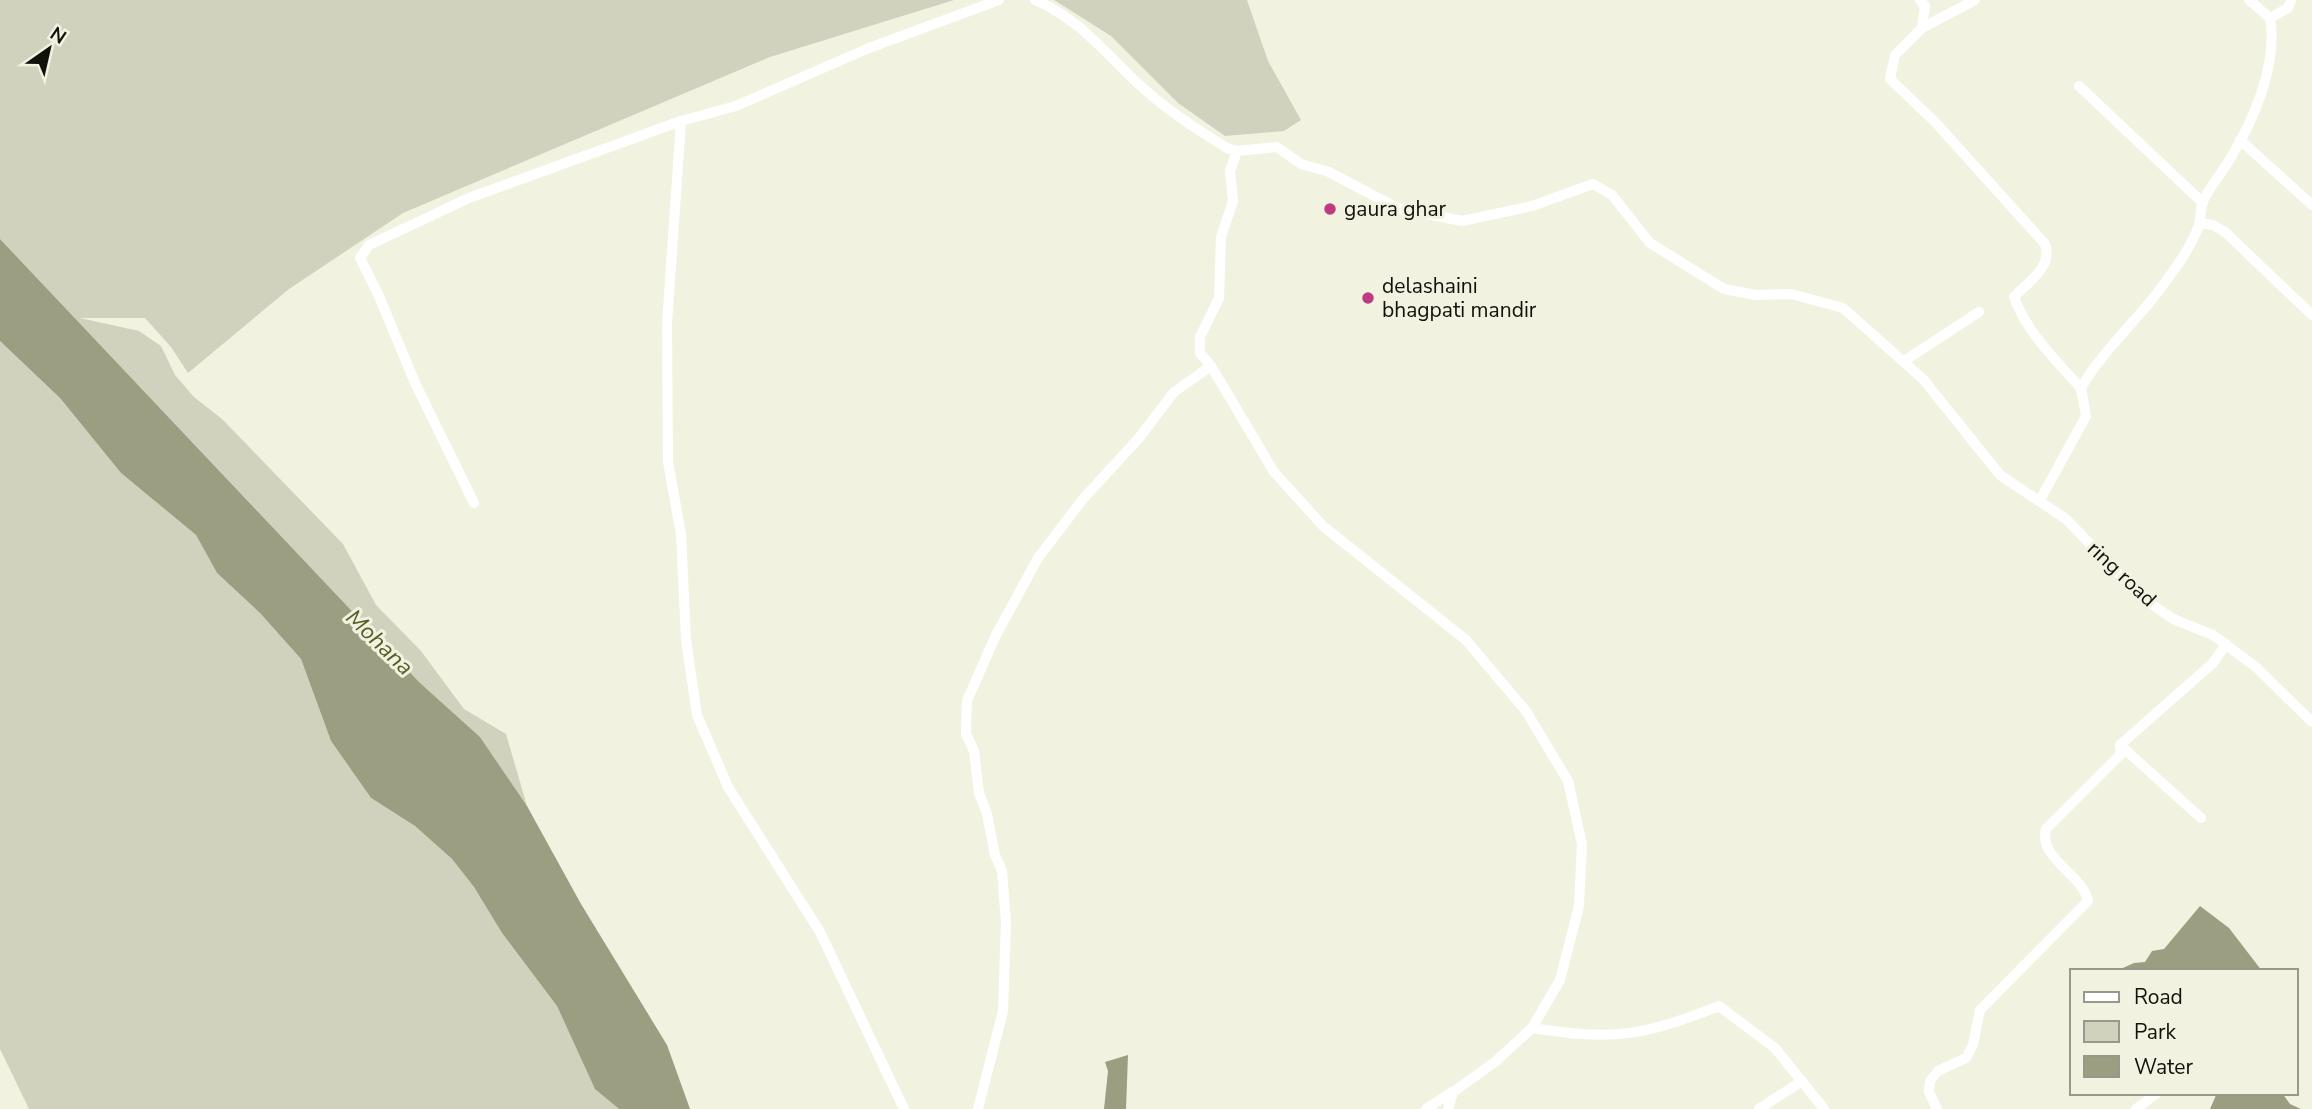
<svg xmlns="http://www.w3.org/2000/svg" width="2312" height="1109" viewBox="0 0 2312 1109" font-family="'Nunito Sans',sans-serif">
  <style>
    .green { fill: #d0d2be }
    .water { fill: #9b9e81 }
    .lines { fill: none; stroke-linecap: round; stroke-linejoin: round }
    .street { stroke: #fff; stroke-width: 10 }
    .poi-dot { fill: #be3a81; stroke: #f1f3e0; stroke-width: 2.5 }
    .labels { text-anchor: middle; stroke-width: 6; stroke-linejoin: round; paint-order: stroke }
    .poi-label { font-size: 21px; fill: #11120b; stroke: #f1f3e0; text-anchor: start }
    .street-label { font-size: 21px; fill: #11120b; stroke: #f1f3e0 }
    .water-label { font-size: 23px; font-style: italic; fill: #595c2a; stroke: #f1f3e0 }
  </style>
  <rect width="100%" height="100%" fill="#f1f3e0"/>
  <g class="green">
    <path d="M0,0H954L770,57L403,213L289,289L188,373L171,347L145,318H80L139,331L161,346L175,375L194,397L222,419L343,544L376,605L421,651L464,709L506,734L527,806L480,737L419,682L0,239Z"/>
    <path d="M1054,0H1247L1268,61L1301,120L1284,131L1225,136L1178,103L1111,36Z"/>
    <path d="M0,341L60,398L121,473L196,535L217,573L260,613L301,659L331,741L371,798L415,826L452,859L474,887L502,933L557,1006L595,1088L619,1109H29L0,1049Z"/>
  </g>
  <g class="water">
    <path d="M0,239L419,682L480,737L527,806L581,904L667,1045L690,1109H619L595,1089L557,1006L502,933L474,887L452,859L415,826L371,798L331,741L301,659L260,613L217,573L196,535L121,473L60,398L0,341Z"/>
    <path d="M2200,906L2229,928L2262,971H2116L2134,963L2145,962L2152,951L2164,949Z"/>
    <path d="M1128,1055L1126,1109H1104L1108,1071L1105,1062Z"/>
    <path d="M2217,1093H2282L2290,1104L2301,1109H2210Z"/>
  </g>
  <g class="lines">
    <g class="street">
      <path d="M1035,0C1084,20 1112,63 1151,95C1174,115 1201,132 1227,148L1237,151L1277,147L1301,164L1329,172L1397,208L1462,221L1532,206L1593,184L1612,195L1650,243L1724,289L1756,295L1791,294L1843,308L1923,379L2000,475L2066,519L2140,596L2173,619L2213,635L2257,668L2312,722"/>
      <path d="M1920,0L1925,6L1922,28L1895,55L1890,79L1935,122L2045,244C2053,267 2029,281 2014,297C2026,331 2056,361 2081,388"/>
      <path d="M2270,18L2288,8L2291,0"/>
      <path d="M1922,28L1975,0"/>
      <path d="M2079,86L2203,203"/>
      <path d="M681,121L667,324L668,462L681,534L686,640L697,715L728,787L820,932L904,1109"/>
      <path d="M2240,140L2312,205"/>
      <path d="M2200,223L2213,225L2225,232L2312,315"/>
      <path d="M1904,361L1979,312"/>
      <path d="M1211,366L1200,353V337L1219,298L1221,237L1233,201L1230,171L1237,151"/>
      <path d="M2040,500L2086,416L2081,388C2103,350 2135,323 2160,289C2175,269 2191,248 2199,225C2201,218 2200,211 2202,204C2208,188 2222,173 2230,159C2254,120 2278,64 2270,18L2249,0"/>
      <path d="M474,503L416,385L378,294L360,258L369,245L469,198L681,121L736,106L869,48L999,0"/>
      <path d="M2120,745L2201,818"/>
      <path d="M978,1109L1003,1011L1006,922L1002,871L995,855L987,814L979,793L974,751L966,734L967,701L995,637L1038,558L1083,499L1139,438L1174,392L1211,366L1274,472L1323,526L1466,640L1526,711L1568,781L1582,844L1579,906L1560,980L1532,1028"/>
      <path d="M1426,1109L1452,1092"/>
      <path d="M1448,1109L1453,1092L1495,1062L1532,1028C1613,1041 1643,1036 1719,1006L1775,1048L1824,1109"/>
      <path d="M1759,1109L1802,1081"/>
      <path d="M1937,1109L1929,1092L1930,1081L1938,1071L1966,1058L1973,1045L1980,1010L2088,901C2083,874 2038,859 2046,829L2121,754L2120,745L2213,663L2226,644"/>
      <path d="M2136,1109L2157,1093"/>
    </g>
  </g>
  <g class="poi-dot">
    <circle cx="1330" cy="209" r="7"/>
    <circle cx="1368" cy="298" r="7"/>
  </g>
  <g class="labels">
    <g class="poi-label">
      <text x="1344" y="216">gaura ghar</text>
      <text x="1382" y="293">delashaini<tspan x="1382" dy="24">bhagpati mandir</tspan></text>
    </g>
    <g class="street-label">
      <text transform="translate(2122 574) rotate(43)" y="7">ring road</text>
    </g>
    <g class="water-label">
      <text transform="translate(380 642) rotate(44)" y="8">Mohana</text>
    </g>
  </g>
  <rect x="2070" y="969" width="228" height="126" fill="#f1f3e0" stroke="#97998b" stroke-width="2"/>
  <rect x="2084" y="992" width="35" height="10" fill="#ffffff" stroke="#97998b" stroke-width="2"/>
  <text x="2134" y="1004" font-size="21" fill="#11120b">Road</text>
  <rect x="2084" y="1021" width="35" height="21" fill="#d0d2be" stroke="#97998b" stroke-width="2"/>
  <text x="2134" y="1039" font-size="21" fill="#11120b">Park</text>
  <rect x="2084" y="1056" width="35" height="21" fill="#9b9e81" stroke="#97998b" stroke-width="2"/>
  <text x="2134" y="1074" font-size="21" fill="#11120b">Water</text>
  <g transform="translate(49 49) rotate(34)" stroke="#f1f3e0" stroke-width="5" paint-order="stroke">
  <path d="M0-5L12 26L0 18L-12 26Z" fill="#11120b"/>
  <text y="-10" font-size="19" font-weight="bold" text-anchor="middle" fill="#11120b">N</text>
  </g>
</svg>
